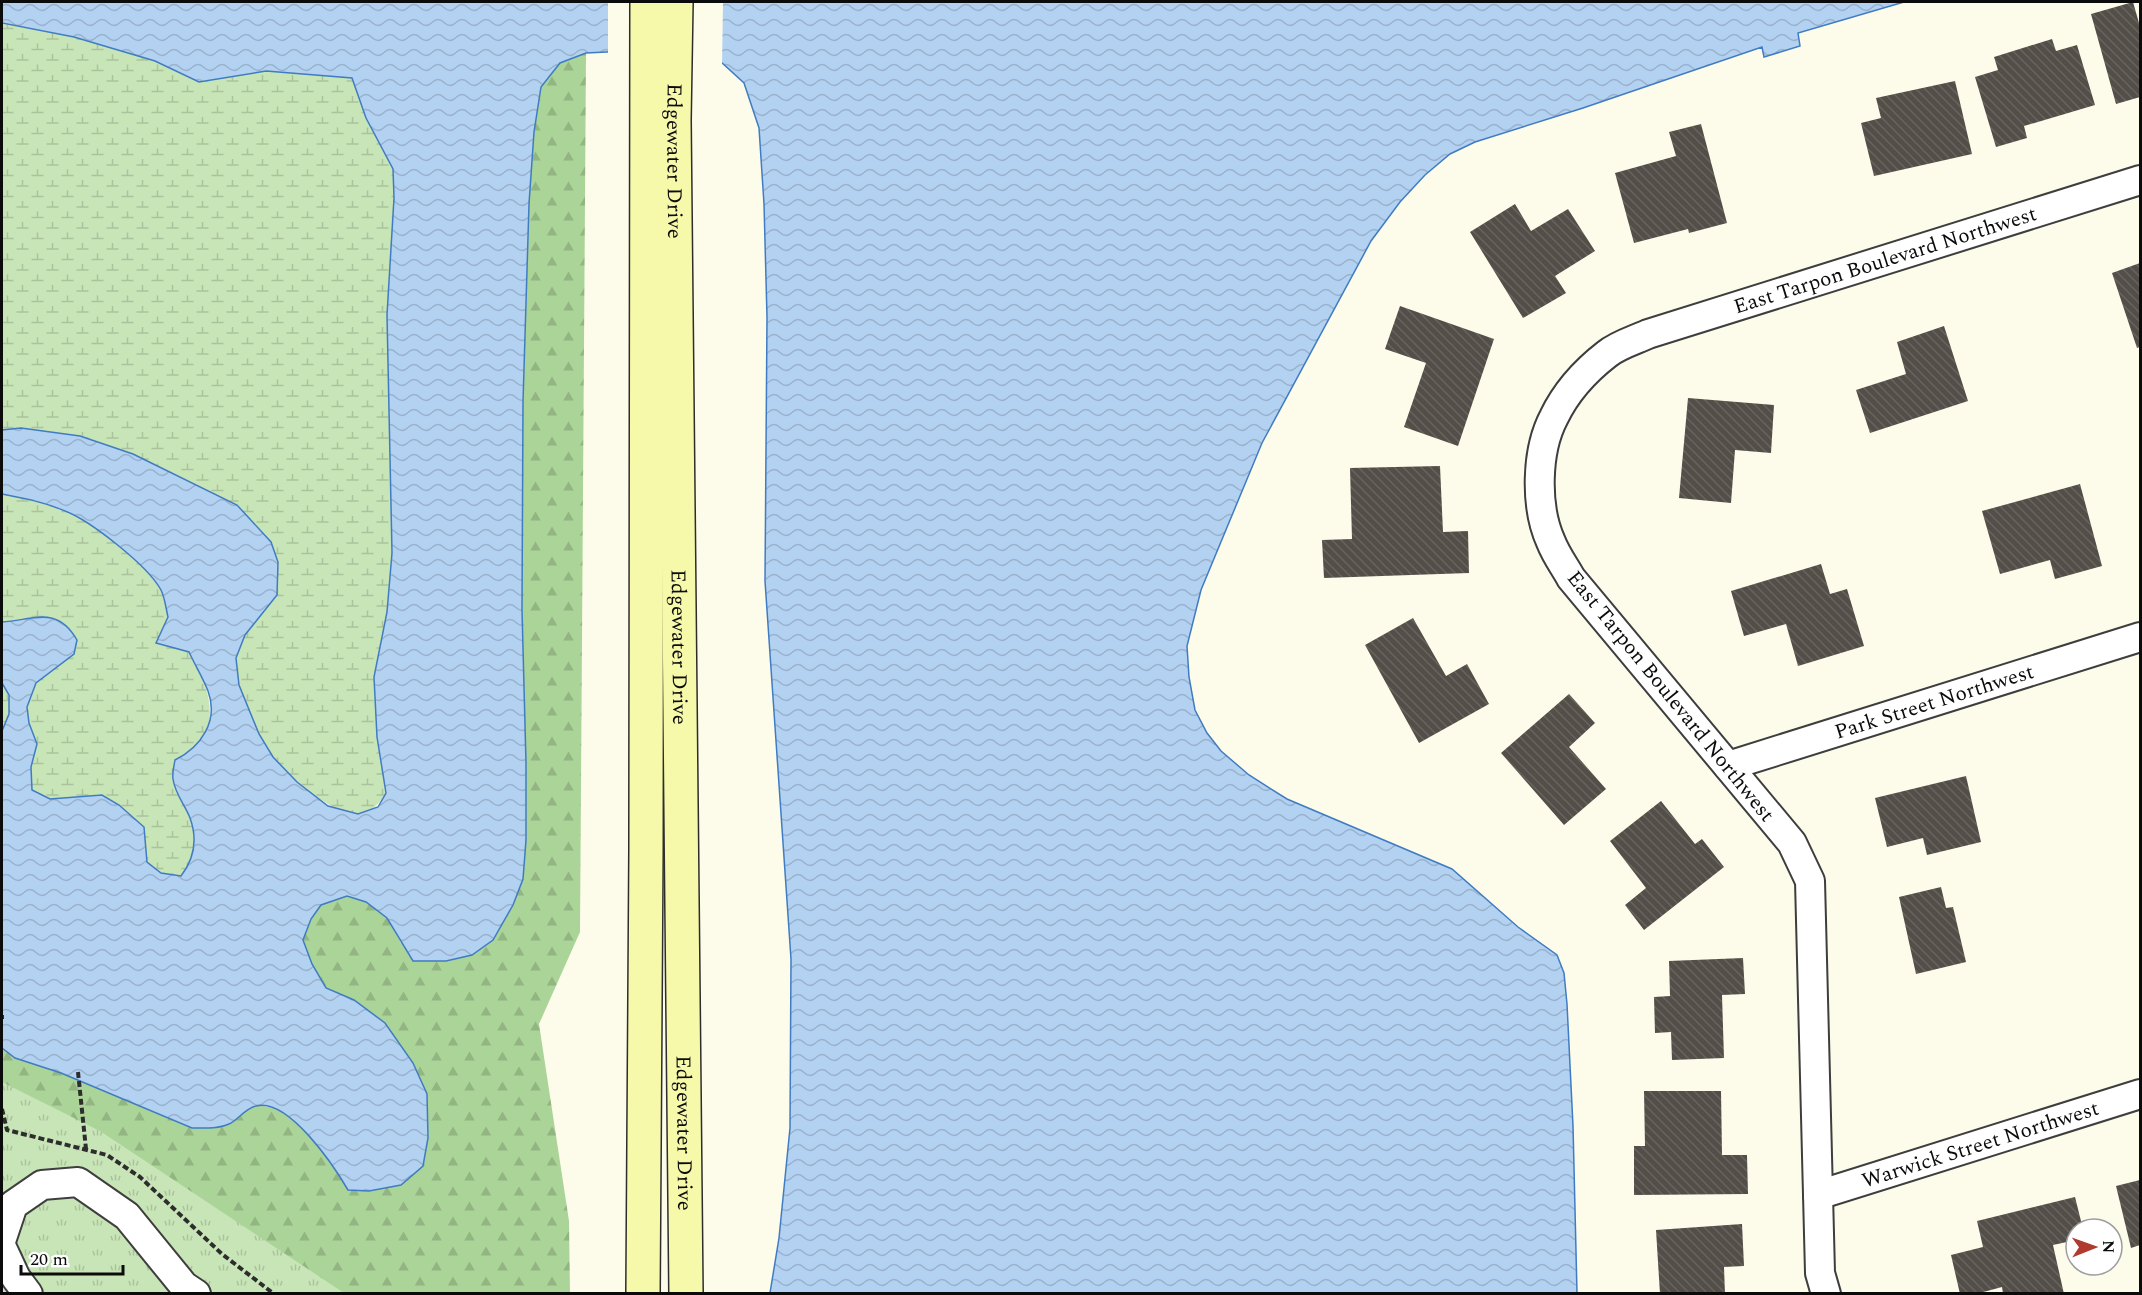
<svg xmlns="http://www.w3.org/2000/svg" width="2142" height="1295" viewBox="0 0 2142 1295" font-family="Spectral,serif">
  <style>
    .grass { fill: url(#grass-tufts) }
    .forest { fill: url(#forest-firs) }
    .wetland { fill: url(#wetland-marsh) }
    .water { fill: url(#water-waves); stroke: #407cc2; stroke-width: 1.5 }
    .pier { fill: #fdfcea }
    .building { fill: url(#building-back-hatch) }
    .lines { fill: none; stroke-linecap: round; stroke-linejoin: round }
    .street-casing { stroke: #3e3e3e; stroke-width: 32 }
    .secondary-casing { stroke: #2d2d2d; stroke-width: 36 }
    .path { stroke: #2d2d2d; stroke-width: 4; stroke-dasharray: 6 3; stroke-linecap: butt }
    .street { stroke: #fff; stroke-width: 28 }
    .secondary { stroke: #f7f9aa; stroke-width: 33 }
    .labels { text-anchor: middle; stroke-width: 6; stroke-linejoin: round; paint-order: stroke }
    .street-label { font-size: 21px; fill: #0b0b0b; stroke: #fff }
  </style>
  <defs>
    <pattern id="grass-tufts" width="24" height="20" patternUnits="userSpaceOnUse" patternTransform="scale(1.5)"><rect width="24" height="20" fill="#c8e5b7"/><path d="M3 7l-1-3M5 7V3M7 7l1-3M15 17l-1-3M17 17v-4M19 17l1-3" fill="none" stroke="#aac39c"/></pattern>
    <pattern id="forest-firs" width="22" height="20" patternUnits="userSpaceOnUse" patternTransform="scale(1.5)"><rect width="22" height="20" fill="#abd498"/><path d="M5 1l3.5 6h-7zM16 11l3.5 6h-7z" fill="#92b582"/></pattern>
    <pattern id="wetland-marsh" width="20" height="14" patternUnits="userSpaceOnUse" patternTransform="scale(1.5)"><rect width="20" height="14" fill="#c8e5b7"/><path d="M1 5h8M5 5V1M11 12h8M15 12V8" fill="none" stroke="#aac39c"/></pattern>
    <pattern id="water-waves" width="16" height="10" patternUnits="userSpaceOnUse" patternTransform="scale(1.5)"><rect width="16" height="10" fill="#b3d1f1"/><path d="M0 5q4-4 8 0t8 0" fill="none" stroke="#99b2cd"/></pattern>
    <pattern id="building-back-hatch" width="6" height="6" patternUnits="userSpaceOnUse" patternTransform="scale(1.5)"><rect width="6" height="6" fill="#534e48"/><path d="M-1 5l2 2M0 0l6 6M5-1l2 2" fill="none" stroke="#67635e"/></pattern>
  </defs>
  <rect width="100%" height="100%" fill="#fdfcea"/>
  <path class="grass" d="M2,975L562,1293H2Z"/>
  <path class="forest" d="M586,53L580,932L539,1024L569,1221L570,1293H344L100,1131L2,1082V1048L15,1058L61,1073L192,1128L231,1124L239,1115L257,1105L280,1109L309,1135L335,1167L348,1190L354,1000L326,988L312,964L303,940L311,919L321,905L347,896L366,902L387,918L401,943L446,961L472,955L493,940L526,840V763L522,610L523,402L529,204L534,132L541,86L560,63Z"/>
  <g class="wetland">
    <path d="M2,23L74,37L155,61L199,82L266,71L352,78L366,118L393,169L394,198L387,315L392,553L387,612L374,677L377,737L386,793C380,803 371,813 358,814C332,815 288,776 273,757C256,735 235,687 236,660C236,639 263,610 276,595L271,542L237,505L133,454L80,436L21,428L2,430Z"/>
    <path d="M2,494C43,501 77,513 110,539C125,550 153,574 162,591C166,600 165,612 171,621C198,667 241,726 175,761C174,767 172,774 173,780C175,795 186,805 190,819C198,840 194,859 181,876L161,873L146,862L144,827L102,795L50,799L32,790L31,767L37,744L29,723L27,707L36,683L74,654L8,622H2Z"/>
    <path d="M2,683C14,702 10,712 2,731Z"/>
  </g>
  <path class="water" d="M2,2H1904L1798,33L1800,46L1764,57L1762,47L1583,108L1475,142L1450,154L1425,175L1400,202L1371,241L1262,443L1201,590L1187,646L1189,677L1195,710L1207,733L1221,751L1249,775L1287,799L1452,869L1518,927L1557,955L1564,973L1567,1004L1573,1126L1577,1293H770L779,1238L790,1128L791,959L765,581L767,317L764,204L759,128L744,83L721,62L628,51L586,53L560,63L541,87L534,132L529,204L523,402L522,610L526,763V840L523,879L513,905L493,940L472,955L446,961H413L387,918L366,902L347,896L321,905L311,919L303,940L312,964L326,988L354,1000L385,1023L413,1063L427,1094L428,1138L423,1166L401,1185L369,1191L348,1190C334,1166 288,1097 256,1106C244,1109 237,1121 229,1124C218,1129 204,1128 192,1128L61,1073L15,1058L2,1048V731L9,714V695L2,683V622C34,620 57,605 77,640L74,654L36,683L27,707L29,723L37,744L31,767L32,790L50,799L102,795L119,805L144,827L147,862L161,873L181,876C194,859 198,840 190,818C185,805 175,794 173,779C172,773 174,766 175,760C201,747 219,721 208,691C203,678 195,665 189,652L156,643L168,617C166,609 165,598 161,590C148,566 91,521 65,511C44,502 23,498 2,494V430L21,428L80,436L133,454L237,505L271,542L278,562L277,595L245,635L236,658L239,685L259,734L273,757L297,782L328,806L358,814L378,807L386,793L377,737L374,677L387,612L392,553L387,315L394,198L393,169L366,118L352,78L266,71L199,82L155,61L74,37L2,23Z"/>
  <path class="pier" d="M608,2H723L722,67L720,65L645,63L628,54L608,55Z"/>
  <g class="building">
    <path d="M2133,2L2139,23L2140,22V97L2116,104L2091,14Z"/>
    <path d="M2052,39L2056,51L2077,45L2095,105L2024,126L2027,138L1996,147L1975,77L1998,70L1994,57Z"/>
    <path d="M1955,81L1972,154L1874,176L1861,123L1881,118L1876,98Z"/>
    <path d="M1701,124L1727,223L1689,233L1688,229L1634,243L1615,173L1676,156L1669,132Z"/>
    <path d="M1515,204L1531,231L1568,209L1595,251L1555,276L1566,293L1523,318L1470,232Z"/>
    <path d="M2140,263V347L2137,348L2112,273Z"/>
    <path d="M1400,306L1494,339L1458,446L1404,427L1426,363L1385,349Z"/>
    <path d="M1944,326L1968,401L1870,433L1856,390L1906,374L1897,342Z"/>
    <path d="M1688,398L1774,405L1771,453L1735,450L1731,503L1679,498Z"/>
    <path d="M1440,466L1443,532L1468,531L1469,573L1324,578L1322,540L1352,539L1350,468Z"/>
    <path d="M2080,484L2102,566L2055,579L2050,560L2000,574L1982,511Z"/>
    <path d="M1821,564L1830,594L1847,589L1864,646L1798,666L1786,624L1744,636L1731,591Z"/>
    <path d="M1413,618L1446,676L1467,664L1489,704L1419,743L1365,645Z"/>
    <path d="M1569,694L1595,723L1569,747L1606,789L1564,825L1501,753Z"/>
    <path d="M1966,776L1981,842L1927,855L1923,838L1887,847L1875,798Z"/>
    <path d="M1661,801L1695,844L1702,839L1724,867L1644,930L1625,905L1646,888L1610,841Z"/>
    <path d="M1941,887L1946,908L1953,907L1966,962L1916,974L1899,897Z"/>
    <path d="M1743,958L1745,994L1722,995L1724,1058L1672,1060L1671,1032L1655,1033L1654,997L1670,996L1669,961Z"/>
    <path d="M1644,1091H1721L1722,1155H1747L1748,1194L1634,1195V1146H1645Z"/>
    <path d="M2140,1180V1245L2131,1248L2116,1186Z"/>
    <path d="M2075,1197L2083,1229H2076V1240L2053,1245L2064,1294H2003L2002,1287L1976,1294H1960L1951,1255L1983,1247L1977,1221Z"/>
    <path d="M1742,1224L1744,1266L1724,1267L1725,1294H1660L1656,1230Z"/>
  </g>
  <g class="lines">
    <g class="street-casing">
      <g id="street">
        <path id="s1" d="M1728,766L2140,637"/>
        <path id="s2" d="M1818,1195L2140,1094"/>
        <path d="M2,1238L13,1205L42,1185L78,1182L127,1216L184,1286L196,1294"/>
        <path d="M2,1248L16,1278L28,1294"/>
        <path id="s3" d="M1826,1294L1820,1273L1810,881L1792,843L1571,578C1565,567 1556,555 1551,542C1535,507 1536,451 1554,417C1566,392 1585,371 1607,354C1618,345 1635,340 1648,334L2140,180"/>
      </g>
    </g>
    <g class="secondary-casing">
      <g id="secondary">
        <path id="s4" d="M676,2L674,120L686,1294"/>
        <path d="M643,1294L646,850L647,2"/>
      </g>
    </g>
    <g class="path">
      <path d="M2,1017H4"/>
      <path d="M78,1072L86,1149"/>
      <path d="M2,1109L7,1130L107,1155L140,1177L222,1254L274,1294"/>
    </g>
    <use href="#street" class="street"/>
    <use href="#secondary" class="secondary"/>
  </g>
  <g class="labels">
    <g class="street-label">
      <text dy="7" stroke="none"><textPath href="#s4" startOffset="159">Edgewater Drive</textPath></text>
      <text dy="7" stroke="none"><textPath href="#s3" startOffset="1348">East Tarpon Boulevard Northwest</textPath></text>
      <text dy="7" stroke="none"><textPath href="#s4" startOffset="645">Edgewater Drive</textPath></text>
      <text transform="translate(1671 696) rotate(51)" y="7">East Tarpon Boulevard Northwest</text>
      <text dy="7" stroke="none"><textPath href="#s1" startOffset="216">Park Street Northwest</textPath></text>
      <text dy="7" stroke="none"><textPath href="#s4" startOffset="1131">Edgewater Drive</textPath></text>
      <text dy="7" stroke="none"><textPath href="#s2" startOffset="170">Warwick Street Northwest</textPath></text>
    </g>
  </g>
  <rect width="2142" height="1295" fill="none" stroke="#0b0b0b" stroke-width="6"/>
  <g transform="translate(2094 1247) rotate(89)"><circle r="28" fill="#ffffff" stroke="#9d9d9d" stroke-width="1.5"/>
  <path d="M0-4.5L10 22L0 15L-10 22Z" fill="#b03a2e"/>
  <text y="-9" font-size="16" font-weight="bold" text-anchor="middle" fill="#0b0b0b">N</text>
  </g>
  <path d="M21 1265v9h102v-9" fill="none" stroke="#0b0b0b" stroke-width="3"/>
  <text x="30" y="1265" font-size="18" fill="#0b0b0b" stroke="#ffffff" stroke-width="4.5" paint-order="stroke">20 m</text>
</svg>
